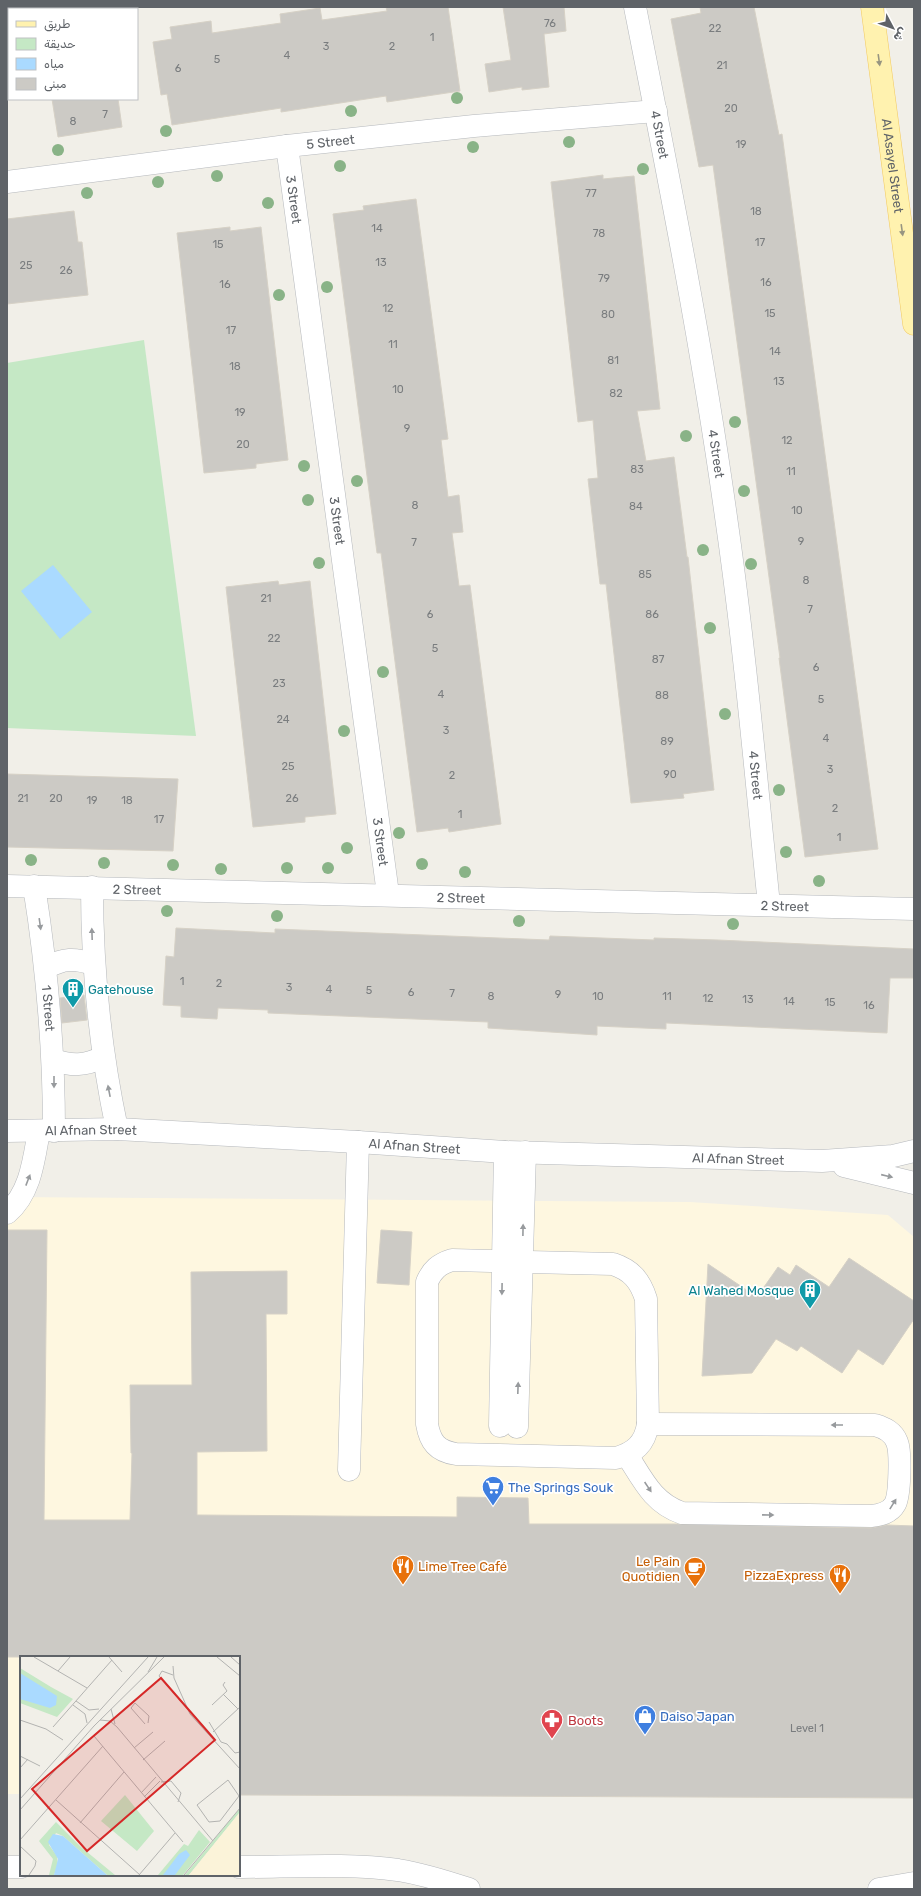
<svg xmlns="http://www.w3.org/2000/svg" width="921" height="1896" viewBox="0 0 921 1896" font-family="Rubik,Vazirmatn,sans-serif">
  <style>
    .commercial { fill: #fef7e0 }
    .green { fill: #c5e8c5 }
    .water { fill: #aadaff }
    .building { fill: #cccac5; stroke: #d6d1c6 }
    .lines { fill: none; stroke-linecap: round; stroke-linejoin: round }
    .minor-casing { stroke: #b5b8bc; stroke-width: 23 }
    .major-casing { stroke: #f2c960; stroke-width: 23 }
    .minor { stroke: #fff; stroke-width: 22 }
    .major { stroke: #fff2af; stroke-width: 22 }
    .tree { fill: #89b387 }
    .oneway { fill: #979581 }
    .oneway2 { fill: #979a9d }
    .labels { text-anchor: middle; stroke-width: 3.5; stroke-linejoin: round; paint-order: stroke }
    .number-label { font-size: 11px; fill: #7a7d7f }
    .street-label { font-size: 13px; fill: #5f6368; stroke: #fff }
    .culture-label { font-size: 13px; fill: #0d838f; stroke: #fff; text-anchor: start }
    .shop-label { font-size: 13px; fill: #366cbe; stroke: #fff; text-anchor: start }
    .food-label { font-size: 13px; fill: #c56008; stroke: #fff; text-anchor: end }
    .health-label { font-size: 13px; fill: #be3a42; stroke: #fff; text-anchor: start }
    .inset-road { fill: none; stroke: #b3b3b1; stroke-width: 1 }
    .view { fill: #d62828; fill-opacity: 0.15; stroke: #d62828; stroke-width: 2 }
    .inset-edge { fill: none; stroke: #5f6368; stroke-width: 2 }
  </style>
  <rect width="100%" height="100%" fill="#f1efe8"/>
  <path class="commercial" d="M7,1197L690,1202L888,1215L914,1237V1798L239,1795V1657H21V1794H7Z"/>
  <path class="green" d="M144,340L196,736L7,728V363Z"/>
  <path class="water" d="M53,565L92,612L60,639L21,591Z"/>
  <g class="building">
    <path d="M386,7H448L460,91L387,102L386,96L281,112V108L172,125L167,94L161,95L153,42L172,39L170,27L211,21L212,33L281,23L280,14L320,8L322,20L387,11Z"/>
    <path d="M503,7H564L566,31L544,34L549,87L522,90V87L489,92L485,64L511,60Z"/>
    <path d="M700,7H754L779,135L782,134L878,849L805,857L779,658H780L713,165L699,167L671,19L701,13Z"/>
    <path d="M52,99H118L122,127L58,137Z"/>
    <path d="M603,175V179L634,176L660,409L637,411L646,461L674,457L687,557H688L714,790L683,794L684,798L631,803L606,584H600L588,479L598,478L593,420L578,422L551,182Z"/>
    <path d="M416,199L448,439L441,440L448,497L459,495L463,532L452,533L459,586L470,585L501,824L449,832L448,828L417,832L381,553H377L333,214L364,210L363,206Z"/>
    <path d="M74,211L78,242H82L88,295L7,304V219Z"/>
    <path d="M230,227V231L261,227L288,460L256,464V468L204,473L177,233Z"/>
    <path d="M278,581L279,585L310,581L336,814L305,817V822L253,827L226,587Z"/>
    <path d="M7,774L178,779L173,851L7,847Z"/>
    <path d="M176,928L275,933V929L549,940L550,936L654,940V938L718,940L914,949V978H890L887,1033L666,1023V1029L597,1026V1035L488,1028V1022L268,1013V1010L218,1008L217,1019L181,1017V1006L163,1005L166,956L174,957Z"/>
    <path d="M84,995L87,1020L62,1023L60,998Z"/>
    <path d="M7,1230H47L44,1520H130L132,1453H131L130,1385H192L191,1272L287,1271V1314H266L267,1451L197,1452V1515L457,1517V1497L528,1498L529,1524H677L871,1528L887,1525L914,1526V1798L239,1795V1657H7Z"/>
    <path d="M381,1230L412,1232L409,1285L377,1283Z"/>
    <path d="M849,1258L914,1301V1319L883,1365L858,1349L842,1373L801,1346L797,1351L776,1339L752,1373L702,1376L708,1264L757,1297L778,1267L790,1275L796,1265L829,1287Z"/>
  </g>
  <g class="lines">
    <g class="minor-casing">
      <g id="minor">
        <path id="s1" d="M635,7C669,179 703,350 727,524C745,650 756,778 769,905"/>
        <path id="s2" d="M287,146L388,894"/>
        <path id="s3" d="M7,182L287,146L474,126L656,111"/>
        <path id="s4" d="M7,886L914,909"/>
        <path id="s5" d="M34,886C47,968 54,1048 54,1131"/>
        <path d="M92,887C92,969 100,1049 117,1129"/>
        <path d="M46,968C63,958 75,958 93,964"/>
        <path d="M53,1060C72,1066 85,1066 103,1057"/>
        <path id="s6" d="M7,1131L117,1129L358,1142L505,1152L822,1161L893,1156L914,1151"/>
        <path d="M844,1166L914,1183"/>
        <path d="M7,1213C31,1193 34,1158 39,1131"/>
        <path d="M452,1260L613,1264C631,1270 640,1280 646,1299L648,1424C645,1444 634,1453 616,1458L456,1454C437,1451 430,1442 427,1424V1282C432,1270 439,1264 452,1260Z"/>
        <path d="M500,1426L505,1152"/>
        <path d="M517,1427L525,1152"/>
        <path d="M627,1455C643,1480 653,1503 682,1513L871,1516C880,1515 890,1513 895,1504C900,1495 901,1452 897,1442C893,1432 885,1428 875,1425L648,1424"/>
        <path d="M349,1470L358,1142"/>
        <path d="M7,1867H21"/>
        <path d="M239,1867C289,1867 349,1863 398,1870C422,1874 445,1881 469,1889"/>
        <path d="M879,1889L914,1883"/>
      </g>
    </g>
    <g class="major-casing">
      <g id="major">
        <path id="s7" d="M872,7L914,324"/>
      </g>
    </g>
    <use href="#minor" class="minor"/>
    <use href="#major" class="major"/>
  </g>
  <g class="tree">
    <circle cx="457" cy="98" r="6"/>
    <circle cx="351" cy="111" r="6"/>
    <circle cx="166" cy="131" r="6"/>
    <circle cx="569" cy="142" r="6"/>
    <circle cx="473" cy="147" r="6"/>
    <circle cx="58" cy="150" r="6"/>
    <circle cx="340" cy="166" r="6"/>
    <circle cx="643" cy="169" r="6"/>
    <circle cx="217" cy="176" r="6"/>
    <circle cx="158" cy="182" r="6"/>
    <circle cx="87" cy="193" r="6"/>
    <circle cx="268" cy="203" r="6"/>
    <circle cx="327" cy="287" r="6"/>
    <circle cx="279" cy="295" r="6"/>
    <circle cx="735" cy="422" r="6"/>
    <circle cx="686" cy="436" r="6"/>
    <circle cx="304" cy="466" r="6"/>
    <circle cx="357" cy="481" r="6"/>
    <circle cx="744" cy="491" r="6"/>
    <circle cx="308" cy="500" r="6"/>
    <circle cx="703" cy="550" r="6"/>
    <circle cx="319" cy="563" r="6"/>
    <circle cx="751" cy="564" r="6"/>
    <circle cx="710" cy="628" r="6"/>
    <circle cx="383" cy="672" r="6"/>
    <circle cx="725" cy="714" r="6"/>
    <circle cx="344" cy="731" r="6"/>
    <circle cx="779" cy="790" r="6"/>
    <circle cx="399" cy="833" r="6"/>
    <circle cx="347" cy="848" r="6"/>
    <circle cx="786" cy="852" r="6"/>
    <circle cx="31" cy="860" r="6"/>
    <circle cx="104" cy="863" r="6"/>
    <circle cx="422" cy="864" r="6"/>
    <circle cx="173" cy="865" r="6"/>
    <circle cx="287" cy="868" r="6"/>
    <circle cx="328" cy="868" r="6"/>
    <circle cx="221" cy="869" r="6"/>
    <circle cx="465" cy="872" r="6"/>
    <circle cx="819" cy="881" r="6"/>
    <circle cx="167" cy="911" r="6"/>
    <circle cx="277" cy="916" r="6"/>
    <circle cx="519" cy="921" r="6"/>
    <circle cx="733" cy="924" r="6"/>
  </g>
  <defs><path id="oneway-solid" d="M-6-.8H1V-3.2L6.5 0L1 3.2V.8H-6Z"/></defs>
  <g class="oneway">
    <use href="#oneway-solid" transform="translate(879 60) rotate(82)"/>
    <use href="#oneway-solid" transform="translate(902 230) rotate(82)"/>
  </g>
  <g class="oneway2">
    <use href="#oneway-solid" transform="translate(40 924) rotate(82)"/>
    <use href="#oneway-solid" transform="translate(92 934) rotate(-92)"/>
    <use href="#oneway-solid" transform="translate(54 1082) rotate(90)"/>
    <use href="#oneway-solid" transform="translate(109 1091) rotate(-101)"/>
    <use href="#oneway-solid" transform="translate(887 1176) rotate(13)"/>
    <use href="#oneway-solid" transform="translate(28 1180) rotate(-69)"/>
    <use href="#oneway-solid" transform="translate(523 1230) rotate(-89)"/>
    <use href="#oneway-solid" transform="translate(502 1289) rotate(91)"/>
    <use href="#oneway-solid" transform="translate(518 1388) rotate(-88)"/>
    <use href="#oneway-solid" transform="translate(837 1425) rotate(-180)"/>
    <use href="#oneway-solid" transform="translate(648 1487) rotate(56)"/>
    <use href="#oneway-solid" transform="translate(893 1504) rotate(-58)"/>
    <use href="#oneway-solid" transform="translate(768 1515) rotate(1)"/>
  </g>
  <defs>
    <g id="building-pin" transform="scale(1.15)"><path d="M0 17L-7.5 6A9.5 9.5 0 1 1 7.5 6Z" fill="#0f9aa8" stroke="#fff"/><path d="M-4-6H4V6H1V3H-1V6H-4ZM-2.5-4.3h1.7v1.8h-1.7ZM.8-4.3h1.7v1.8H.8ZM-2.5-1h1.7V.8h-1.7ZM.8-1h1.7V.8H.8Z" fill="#fff"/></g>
    <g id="supermarket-pin" transform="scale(1.15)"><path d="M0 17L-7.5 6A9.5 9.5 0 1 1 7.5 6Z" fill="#3f7fe0" stroke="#fff"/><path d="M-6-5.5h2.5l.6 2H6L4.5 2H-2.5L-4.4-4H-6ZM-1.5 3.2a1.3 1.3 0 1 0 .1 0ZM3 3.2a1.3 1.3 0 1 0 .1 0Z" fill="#fff"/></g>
    <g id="restaurant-pin" transform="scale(1.15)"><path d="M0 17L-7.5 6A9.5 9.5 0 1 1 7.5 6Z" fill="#e8710a" stroke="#fff"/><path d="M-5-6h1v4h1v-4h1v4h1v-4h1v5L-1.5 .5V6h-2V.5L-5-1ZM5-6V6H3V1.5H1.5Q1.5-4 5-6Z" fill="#fff"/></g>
    <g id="cafe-pin" transform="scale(1.15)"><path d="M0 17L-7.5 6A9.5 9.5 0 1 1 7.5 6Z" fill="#e8710a" stroke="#fff"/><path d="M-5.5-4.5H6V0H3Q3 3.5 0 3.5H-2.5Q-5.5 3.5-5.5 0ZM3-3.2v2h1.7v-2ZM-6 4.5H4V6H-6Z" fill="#fff"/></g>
    <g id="shop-pin" transform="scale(1.15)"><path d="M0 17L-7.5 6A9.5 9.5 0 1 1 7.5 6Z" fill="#3f7fe0" stroke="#fff"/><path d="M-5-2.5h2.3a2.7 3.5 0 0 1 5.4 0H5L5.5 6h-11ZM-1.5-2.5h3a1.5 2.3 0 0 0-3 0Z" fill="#fff"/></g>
    <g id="pharmacy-pin" transform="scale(1.15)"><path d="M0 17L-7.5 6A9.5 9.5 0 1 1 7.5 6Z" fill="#e0444e" stroke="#fff"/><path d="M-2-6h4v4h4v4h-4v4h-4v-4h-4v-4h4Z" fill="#fff"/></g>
  </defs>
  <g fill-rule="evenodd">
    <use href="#building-pin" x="73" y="989"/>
    <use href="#building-pin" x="810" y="1290"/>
    <use href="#supermarket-pin" x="493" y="1487"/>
    <use href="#restaurant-pin" x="403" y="1566"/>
    <use href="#cafe-pin" x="695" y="1568"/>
    <use href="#restaurant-pin" x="840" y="1575"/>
    <use href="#shop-pin" x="645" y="1716"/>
    <use href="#pharmacy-pin" x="552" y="1720"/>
  </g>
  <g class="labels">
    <g class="number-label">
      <text x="550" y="27">76</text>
      <text x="715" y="32">22</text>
      <text x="432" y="41">1</text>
      <text x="326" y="50">3</text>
      <text x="392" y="50">2</text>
      <text x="287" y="59">4</text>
      <text x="217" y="63">5</text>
      <text x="722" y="69">21</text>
      <text x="178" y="72">6</text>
      <text x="731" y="112">20</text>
      <text x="105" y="118">7</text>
      <text x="73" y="125">8</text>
      <text x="741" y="148">19</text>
      <text x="591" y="197">77</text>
      <text x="756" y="215">18</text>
      <text x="377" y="232">14</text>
      <text x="599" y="237">78</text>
      <text x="760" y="246">17</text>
      <text x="218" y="248">15</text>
      <text x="381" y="266">13</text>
      <text x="26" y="269">25</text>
      <text x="66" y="274">26</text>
      <text x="604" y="282">79</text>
      <text x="766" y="286">16</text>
      <text x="225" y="288">16</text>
      <text x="388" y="312">12</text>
      <text x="770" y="317">15</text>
      <text x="608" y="318">80</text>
      <text x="231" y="334">17</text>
      <text x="393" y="348">11</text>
      <text x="775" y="355">14</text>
      <text x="613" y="364">81</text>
      <text x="235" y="370">18</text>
      <text x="779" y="385">13</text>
      <text x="398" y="393">10</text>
      <text x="616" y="397">82</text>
      <text x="240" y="416">19</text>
      <text x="407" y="432">9</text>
      <text x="787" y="444">12</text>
      <text x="243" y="448">20</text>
      <text x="637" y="473">83</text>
      <text x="791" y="475">11</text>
      <text x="415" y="509">8</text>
      <text x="636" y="510">84</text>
      <text x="797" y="514">10</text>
      <text x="801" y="545">9</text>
      <text x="414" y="546">7</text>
      <text x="645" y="578">85</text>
      <text x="806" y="584">8</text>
      <text x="266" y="602">21</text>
      <text x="810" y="613">7</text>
      <text x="430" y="618">6</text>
      <text x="652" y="618">86</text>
      <text x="274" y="642">22</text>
      <text x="435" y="652">5</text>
      <text x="658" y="663">87</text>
      <text x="816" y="671">6</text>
      <text x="279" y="687">23</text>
      <text x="441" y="698">4</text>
      <text x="662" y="699">88</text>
      <text x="821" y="703">5</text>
      <text x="283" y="723">24</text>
      <text x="446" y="734">3</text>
      <text x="826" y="742">4</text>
      <text x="667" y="745">89</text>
      <text x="288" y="770">25</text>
      <text x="830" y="773">3</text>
      <text x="670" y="778">90</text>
      <text x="452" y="779">2</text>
      <text x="23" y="802">21</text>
      <text x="56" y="802">20</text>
      <text x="292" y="802">26</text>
      <text x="92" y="804">19</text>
      <text x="127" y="804">18</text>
      <text x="835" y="812">2</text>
      <text x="460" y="818">1</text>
      <text x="159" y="823">17</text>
      <text x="839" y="841">1</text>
      <text x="182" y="985">1</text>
      <text x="219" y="987">2</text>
      <text x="289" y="991">3</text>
      <text x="329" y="993">4</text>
      <text x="369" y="994">5</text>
      <text x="411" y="996">6</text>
      <text x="452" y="997">7</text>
      <text x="558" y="998">9</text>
      <text x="491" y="1000">8</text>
      <text x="598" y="1000">10</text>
      <text x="667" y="1000">11</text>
      <text x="708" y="1002">12</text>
      <text x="748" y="1003">13</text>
      <text x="789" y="1005">14</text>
      <text x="830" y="1006">15</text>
      <text x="869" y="1009">16</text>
      <text x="807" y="1732">Level 1</text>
    </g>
    <g class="street-label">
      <text dy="5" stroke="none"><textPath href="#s1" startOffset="130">4 Street</textPath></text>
      <text dy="5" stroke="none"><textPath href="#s3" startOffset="326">5 Street</textPath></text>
      <text dy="5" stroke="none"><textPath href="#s7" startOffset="160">Al Asayel Street</textPath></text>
      <text dy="5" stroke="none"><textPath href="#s2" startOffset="54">3 Street</textPath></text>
      <text dy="5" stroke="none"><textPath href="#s1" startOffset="454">4 Street</textPath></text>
      <text dy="5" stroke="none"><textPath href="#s2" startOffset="378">3 Street</textPath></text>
      <text dy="5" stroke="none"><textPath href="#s1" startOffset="778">4 Street</textPath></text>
      <text dy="5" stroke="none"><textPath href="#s2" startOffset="702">3 Street</textPath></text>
      <text dy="5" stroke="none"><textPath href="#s4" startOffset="130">2 Street</textPath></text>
      <text dy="5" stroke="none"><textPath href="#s4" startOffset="454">2 Street</textPath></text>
      <text dy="5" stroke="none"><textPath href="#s4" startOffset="778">2 Street</textPath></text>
      <text dy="5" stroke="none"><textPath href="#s5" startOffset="123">1 Street</textPath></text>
      <text dy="5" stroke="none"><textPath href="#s6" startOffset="84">Al Afnan Street</textPath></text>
      <text dy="5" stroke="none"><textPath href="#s6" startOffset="408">Al Afnan Street</textPath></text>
      <text dy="5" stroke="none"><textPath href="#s6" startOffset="732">Al Afnan Street</textPath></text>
    </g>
    <g class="culture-label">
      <text x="88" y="994">Gatehouse</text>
      <text x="794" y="1295" text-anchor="end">Al Wahed Mosque</text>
    </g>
    <g class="shop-label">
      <text x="508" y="1492">The Springs Souk</text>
      <text x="660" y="1721">Daiso Japan</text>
    </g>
    <g class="food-label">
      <text x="680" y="1566">Le Pain<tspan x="680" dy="15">Quotidien</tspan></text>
      <text x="418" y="1571" text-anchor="start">Lime Tree Café</text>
      <text x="824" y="1580">PizzaExpress</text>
    </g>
    <g class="health-label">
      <text x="568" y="1725">Boots</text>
    </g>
  </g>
  <g transform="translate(20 1656)">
    <rect width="220" height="220" fill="#f1efe8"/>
    <path d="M0,12L31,31L53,43L37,61L0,47ZM105,139L134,175L117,195L81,165ZM220,152V156L169,219H165ZM36,166L61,191L95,219H87L43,180L36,177L29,189L37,200L38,209L34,219H29L33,203L19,185ZM179,174L190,186L163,219H138L164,188L168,190Z" fill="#c5e8c5"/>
    <path d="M220,156V219H169Z" fill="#fbf3d9"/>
    <path d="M0,17L37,40L36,49L30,52L0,43ZM33,178L43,180L87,219H34L38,203L28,186ZM166,194L170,199L155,219H143L159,198Z" fill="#aadaff"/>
    <path class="inset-road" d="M14,1L67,32M89,1L102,16M197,1L220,20M211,1L220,9M153,10L154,22L170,58L220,113M38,15L50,1M128,16L137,1M153,19L142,15L139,20L165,50M203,38L218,53M56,45L69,54L79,53M53,49L65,58L67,67M192,49L207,35L203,29L205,26M91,53L95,68M0,64L26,73L43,84M80,64L90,65L97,71L193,185M189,66L201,86L207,88L215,97L220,96M125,68L111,52L115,47L129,60L128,67M33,71L92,4M193,76L220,51M74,80L163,186M114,92L133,76M0,100L20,110M123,104L145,85M0,112L8,103M208,124L219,140L200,165L189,166L177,149ZM141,126L151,125L161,137L158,146M121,137L136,121M124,141L140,125M0,143L128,1M36,144L120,219M0,154L74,70L144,1M60,167L104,116M0,184L83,90M0,190L16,205L15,210L9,219M119,219L155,177M164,219L220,152"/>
    <path class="view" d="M141,22L195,84L67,195L12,133Z"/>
    <rect width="220" height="220" class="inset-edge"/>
  </g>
  <rect width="921" height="1896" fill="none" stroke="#5f6368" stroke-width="16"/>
  <rect x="8" y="8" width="130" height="92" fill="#ffffff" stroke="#bfc1c3"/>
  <rect x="16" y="21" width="20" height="6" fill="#fff2af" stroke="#bfc1c3"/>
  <text x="44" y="28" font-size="12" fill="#5f6368">طريق</text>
  <rect x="16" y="38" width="20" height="12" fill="#c5e8c5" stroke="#bfc1c3"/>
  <text x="44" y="48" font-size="12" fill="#5f6368">حديقة</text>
  <rect x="16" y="58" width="20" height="12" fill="#aadaff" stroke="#bfc1c3"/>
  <text x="44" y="68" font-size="12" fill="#5f6368">مياه</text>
  <rect x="16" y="78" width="20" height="12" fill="#cccac5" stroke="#bfc1c3"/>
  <text x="44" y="88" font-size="12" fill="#5f6368">مبنى</text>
  <g transform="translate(893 28) rotate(131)" stroke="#ffffff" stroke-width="3" paint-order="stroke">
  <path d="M0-3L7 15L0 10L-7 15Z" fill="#5f6368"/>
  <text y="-6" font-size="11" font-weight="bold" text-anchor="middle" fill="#5f6368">ش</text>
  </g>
</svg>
